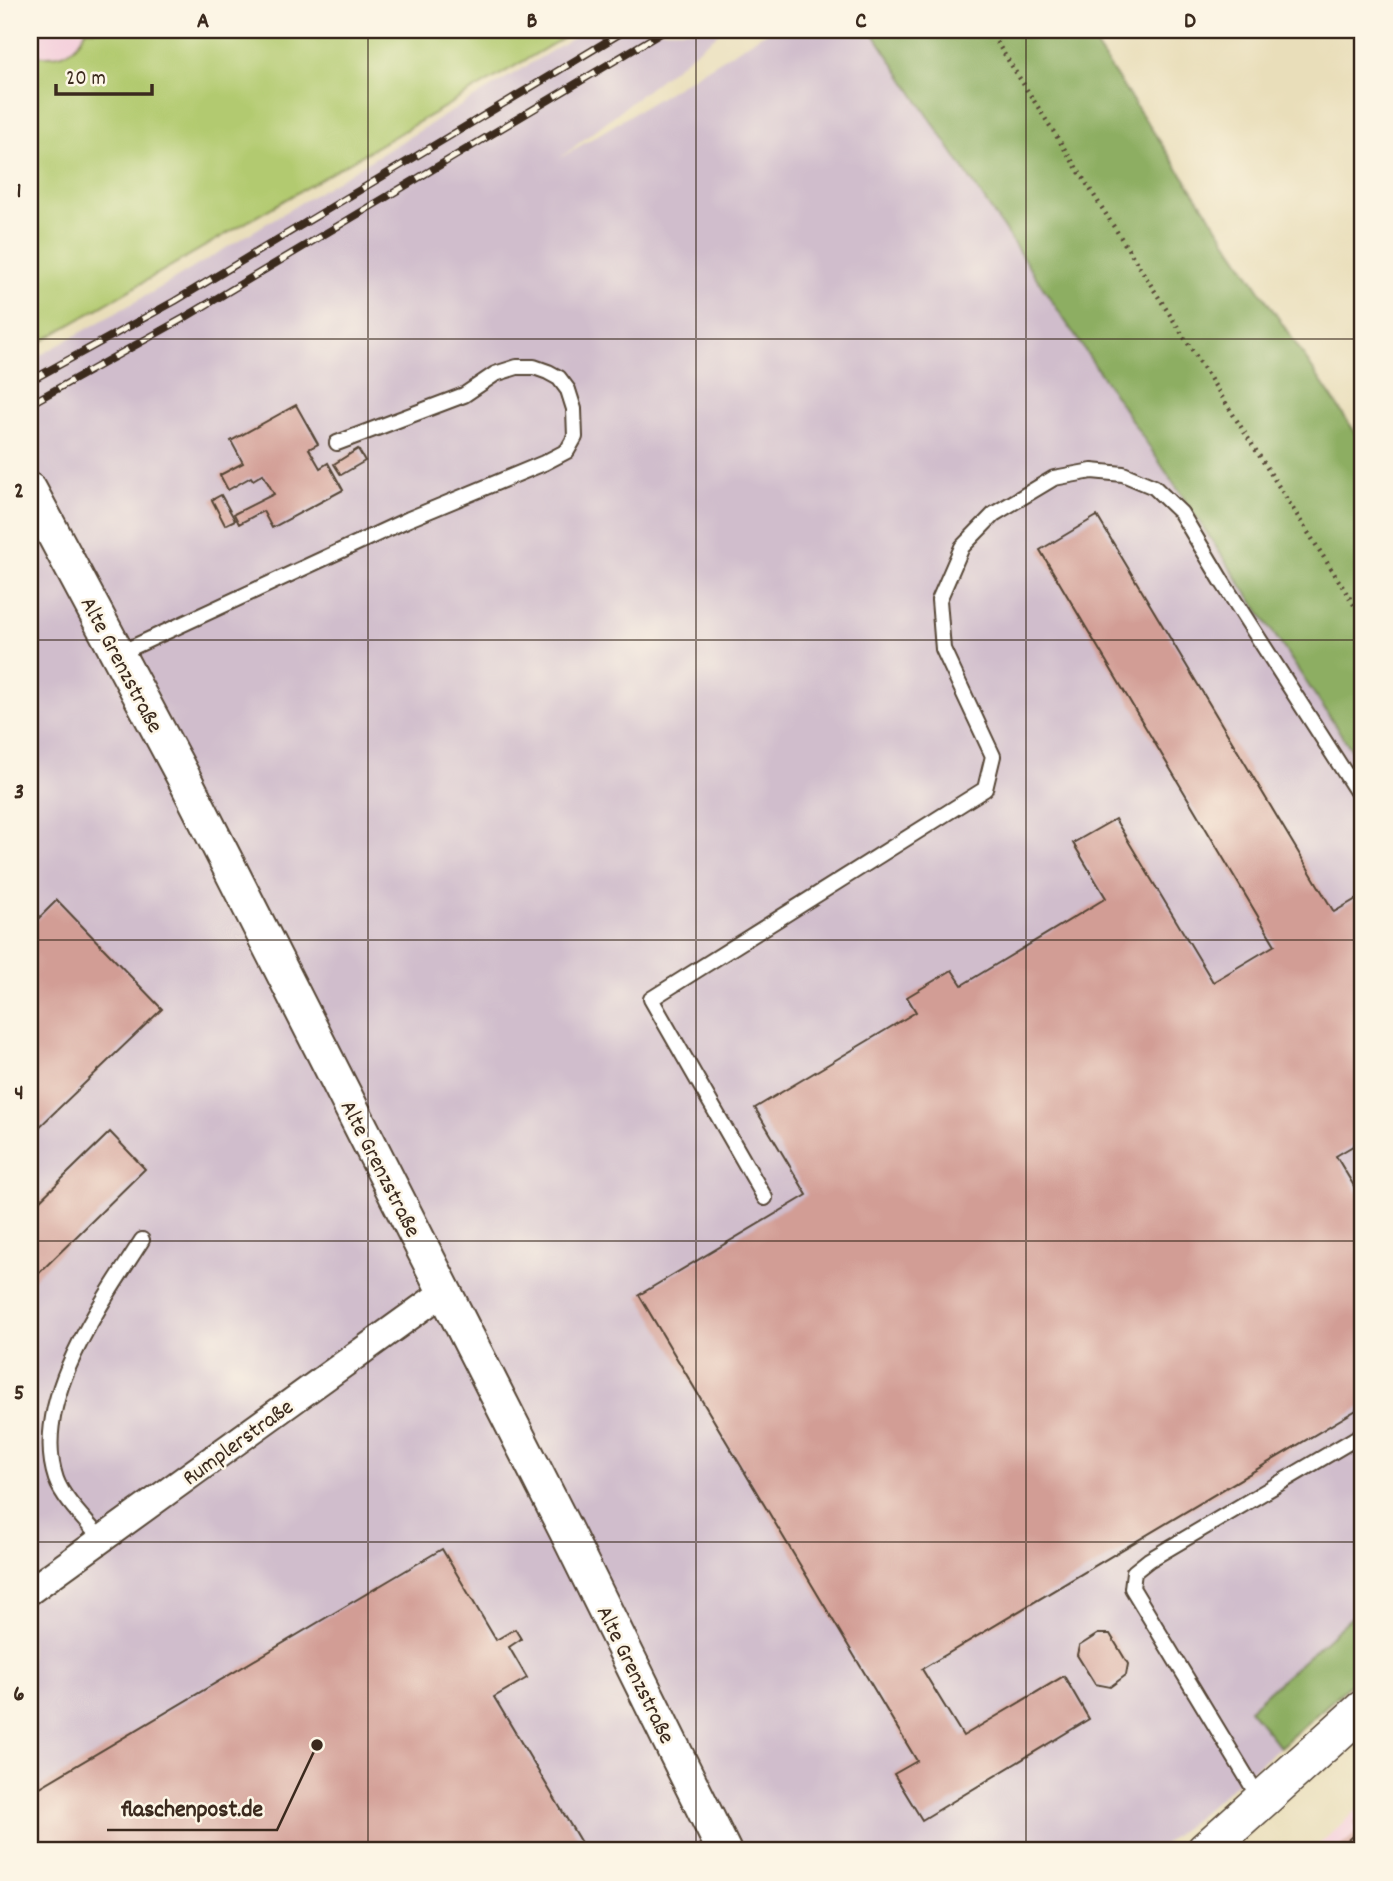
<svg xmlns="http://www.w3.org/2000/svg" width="1393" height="1881" viewBox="0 0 1393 1881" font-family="Dekko,sans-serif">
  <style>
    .built { fill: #f4cfdc }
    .industrial { fill: #d0bdcc }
    .green { fill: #b2ca70; stroke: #767a47; stroke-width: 2 }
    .forest { fill: #8dae62; stroke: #646c40; stroke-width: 2 }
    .building { fill: #d29d95 }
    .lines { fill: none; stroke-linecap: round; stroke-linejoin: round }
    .service-casing { stroke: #554535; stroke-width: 18 }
    .minor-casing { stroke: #554535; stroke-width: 30 }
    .tertiary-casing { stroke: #554535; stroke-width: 37 }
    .secondary-casing { stroke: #554535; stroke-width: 40 }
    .path { stroke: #554535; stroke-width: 4.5; stroke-dasharray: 2 5; stroke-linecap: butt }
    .service { stroke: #fff; stroke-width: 14 }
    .minor { stroke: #fff; stroke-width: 26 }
    .tertiary { stroke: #fff; stroke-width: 33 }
    .secondary { stroke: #fff; stroke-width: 37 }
    .rail-casing { stroke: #3b2a1e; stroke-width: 8 }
    .rail { stroke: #fcf5e5; stroke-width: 5; stroke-dasharray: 16; stroke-linecap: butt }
    .grid { fill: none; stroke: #3b2a1e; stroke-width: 2; stroke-opacity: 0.55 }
    .labels { text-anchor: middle; stroke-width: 5; stroke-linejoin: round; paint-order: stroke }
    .street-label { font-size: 23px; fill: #3b2a1e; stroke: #fcf5e5 }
    .leader { fill: none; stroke: #3b2a1e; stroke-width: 2.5 }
    .callout-dot { fill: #3b2a1e; stroke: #fcf5e5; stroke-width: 2.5 }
    .callout-label { font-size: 24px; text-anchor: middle; font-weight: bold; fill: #3b2a1e; stroke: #fcf5e5; stroke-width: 5; stroke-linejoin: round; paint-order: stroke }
    .neatline { fill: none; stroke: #3b2a1e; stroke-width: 2.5 }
    .grid-label { font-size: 23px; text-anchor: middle; font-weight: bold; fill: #3b2a1e }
  </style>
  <rect width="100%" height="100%" fill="#fcf5e5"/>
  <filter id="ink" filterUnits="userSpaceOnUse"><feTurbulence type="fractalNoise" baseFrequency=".0143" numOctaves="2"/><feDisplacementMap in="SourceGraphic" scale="14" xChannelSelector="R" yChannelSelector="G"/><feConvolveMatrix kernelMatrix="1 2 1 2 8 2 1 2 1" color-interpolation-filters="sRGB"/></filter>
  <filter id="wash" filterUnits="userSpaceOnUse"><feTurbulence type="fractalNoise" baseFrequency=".00686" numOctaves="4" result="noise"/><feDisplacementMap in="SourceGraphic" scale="28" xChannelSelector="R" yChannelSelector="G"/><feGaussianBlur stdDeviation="1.57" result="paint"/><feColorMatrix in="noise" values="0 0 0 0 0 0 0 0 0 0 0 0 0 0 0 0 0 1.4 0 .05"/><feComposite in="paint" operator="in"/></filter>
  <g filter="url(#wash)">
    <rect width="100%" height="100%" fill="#e9deba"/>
    <g class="built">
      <path d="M30,30H86L81,42L70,51L53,57L30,55Z"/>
      <path d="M1363,1804V1851H1312Z"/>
    </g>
    <path class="industrial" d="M586,30H723L560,158L770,30H871L1363,767V1607L1249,1708L1280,1747L1156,1851H30V361L165,285Z"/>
    <path class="green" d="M86,30H577L30,348V55C57,58 73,57 86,30Z"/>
    <g class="forest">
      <path d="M871,30H1085L1363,444V767Z"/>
      <path d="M1363,1607V1673L1280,1747L1249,1709Z"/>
    </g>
    <g id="blocks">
      <g class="building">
        <path d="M296,405L318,444L309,449L320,468L328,463L343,490L272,528L263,511L239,524L234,514L274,494L263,474L253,480L251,477L228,490L220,475L243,463L231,441Z"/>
        <path d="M358,449L365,461L341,475L334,464Z"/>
        <path d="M221,495L235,520L225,525L212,500Z"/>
        <path d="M1097,516L1334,912L1363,895V1140L1336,1156L1363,1201V1406L922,1669L963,1736L1064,1676L1089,1719L922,1820L894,1774L917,1761L639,1295L807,1195L755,1108L916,1012L907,997L952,970L962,985L1106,898L1073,843L1115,819L1213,982L1275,945L1040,550Z"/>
        <path d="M57,900L162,1009L30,1136V927Z"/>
        <path d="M110,1132L145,1169L30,1282V1210Z"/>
        <path d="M442,1549L496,1640L515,1629L521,1639L509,1647L527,1678L494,1697L586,1851H30V1793Z"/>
        <path d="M1098,1634H1110L1128,1664L1126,1675L1110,1687L1095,1684L1077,1655L1079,1646Z"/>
        <path d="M1363,1815V1832L1354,1823Z"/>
        <path d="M1357,1832L1363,1839V1851H1335Z"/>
      </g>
    </g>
  </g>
  <g filter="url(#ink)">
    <use href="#blocks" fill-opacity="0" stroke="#554535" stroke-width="2"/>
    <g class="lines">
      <g class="service-casing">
        <g id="service">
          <path d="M118,654L409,519L544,463L567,451L575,437L574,409L568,390L559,378L548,372L534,367H517L495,374L464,395L337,443"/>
          <path d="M765,1198L651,999L985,789L993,756L943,649L939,600L962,547L994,514L1054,478L1092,471L1123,474L1154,487L1181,513L1223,583L1363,801"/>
          <path d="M101,1539C88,1523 63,1499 56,1479C30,1401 102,1303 142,1240"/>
          <path d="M1261,1801L1132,1588L1134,1572L1149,1560L1363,1434"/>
        </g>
      </g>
      <g class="minor-casing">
        <path id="minor" d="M30,1591L445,1291"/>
      </g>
      <g class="tertiary-casing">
        <path id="tertiary" d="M30,490L185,780L566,1531L724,1851"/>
      </g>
      <g class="secondary-casing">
        <path id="secondary" d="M1205,1851L1363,1709"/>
      </g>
      <path class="path" d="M989,30L1363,619"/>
      <use href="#service" class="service"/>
      <use href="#minor" class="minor"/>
      <use href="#tertiary" class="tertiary"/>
      <use href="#secondary" class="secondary"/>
      <g class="rail-casing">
        <g id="rail">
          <path d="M30,381L175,301L626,30"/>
          <path d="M30,404L184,318L666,30"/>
        </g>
      </g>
      <use href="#rail" class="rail"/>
    </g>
  </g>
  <path class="grid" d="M368,30V1851M696,30V1851M1026,30V1851M30,339H1363M30,640H1363M30,940H1363M30,1241H1363M30,1542H1363"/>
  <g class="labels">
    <g class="street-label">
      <text transform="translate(123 664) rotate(62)" y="8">Alte Grenzstraße</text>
      <text transform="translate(382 1168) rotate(63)" y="8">Alte Grenzstraße</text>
      <text transform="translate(237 1441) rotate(-36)" y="8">Rumplerstraße</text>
      <text transform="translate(637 1674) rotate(64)" y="8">Alte Grenzstraße</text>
    </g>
  </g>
  <path class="leader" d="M317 1745L277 1830H107"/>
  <circle class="callout-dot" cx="317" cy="1745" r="7"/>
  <g class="callout-label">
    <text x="192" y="1816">flaschenpost.de</text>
  </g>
  <rect width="1393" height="1881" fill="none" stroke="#fcf5e5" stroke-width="77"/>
  <path d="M56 84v10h96v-10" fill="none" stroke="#3b2a1e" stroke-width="3.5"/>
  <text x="66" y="84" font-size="21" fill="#3b2a1e" stroke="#fcf5e5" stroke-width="5" paint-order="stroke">20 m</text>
  <rect x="38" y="38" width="1316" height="1804" class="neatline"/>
  <g class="grid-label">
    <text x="203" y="27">A</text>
    <text x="532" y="27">B</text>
    <text x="861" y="27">C</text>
    <text x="1190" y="27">D</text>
    <text x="19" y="197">1</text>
    <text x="19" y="497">2</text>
    <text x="19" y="798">3</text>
    <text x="19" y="1099">4</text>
    <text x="19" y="1399">5</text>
    <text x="19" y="1700">6</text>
  </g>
</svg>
